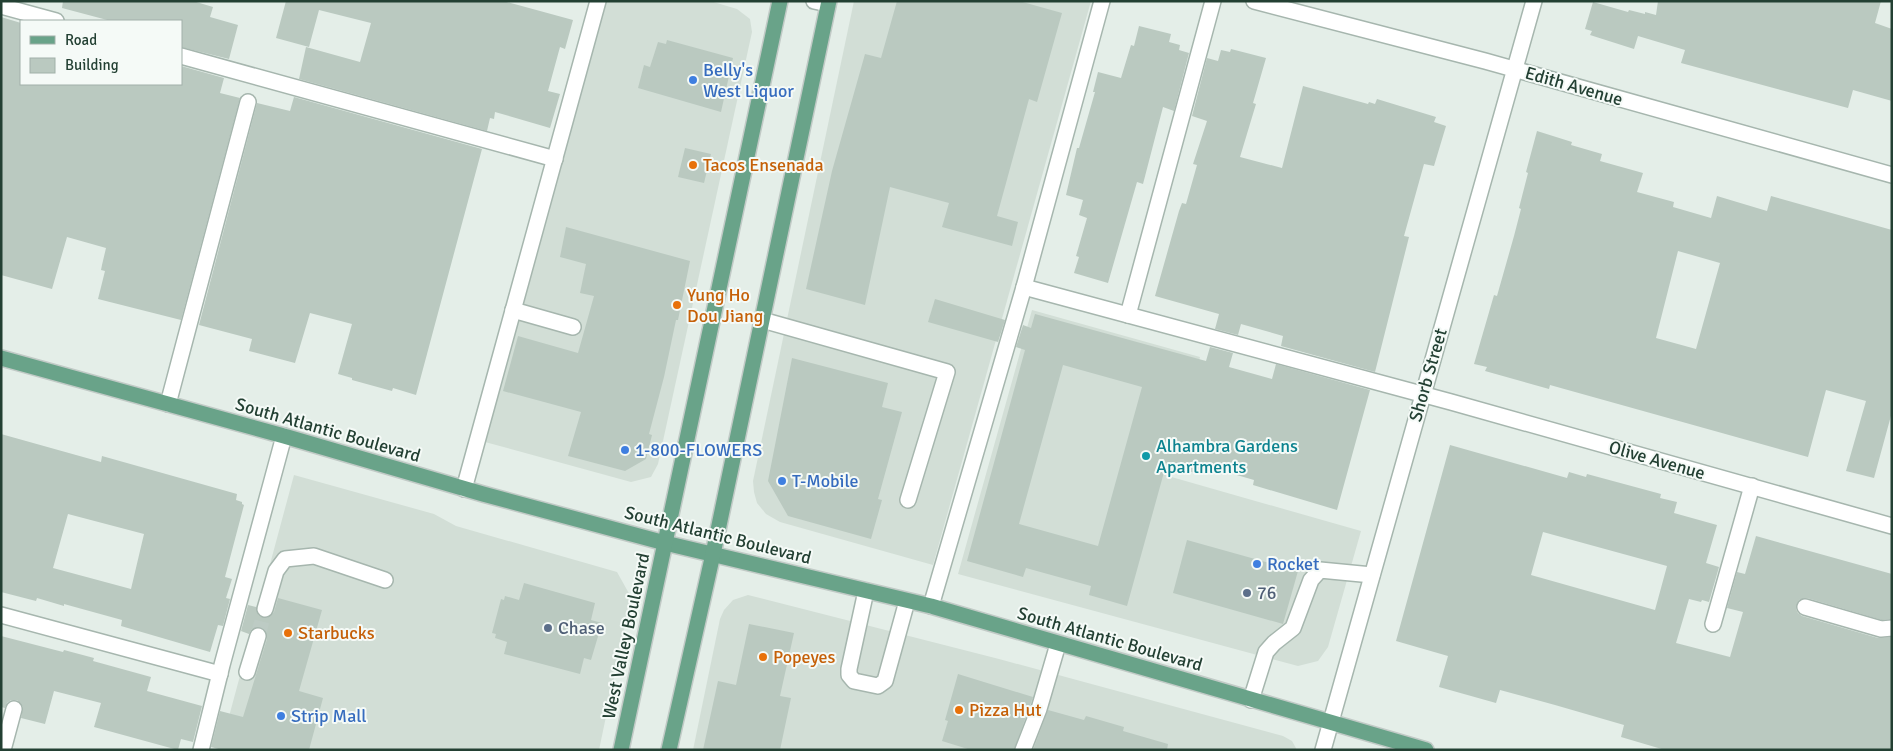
<svg xmlns="http://www.w3.org/2000/svg" width="1893" height="751" viewBox="0 0 1893 751" font-family="Signika,sans-serif">
  <style>
    .built { fill: #d2ded6 }
    .building { fill: #bac9c0; fill-rule: evenodd }
    .lines { fill: none; stroke-linecap: round; stroke-linejoin: round }
    .minor-tunnel { stroke: #bdcbc4; stroke-width: 15; stroke-dasharray: 15 8; stroke-linecap: butt }
    .minor-casing { stroke: #a6b6ae; stroke-width: 18 }
    .major-casing { stroke: #c1cac6; stroke-width: 18 }
    .minor { stroke: #fff; stroke-width: 15 }
    .major { stroke: #69a389; stroke-width: 15 }
    .shop-dot { fill: #3f7fe0; stroke: #f5faf7; stroke-width: 2 }
    .food-dot { fill: #e8710a; stroke: #f5faf7; stroke-width: 2 }
    .culture-dot { fill: #0f9aa8; stroke: #f5faf7; stroke-width: 2 }
    .service-dot { fill: #5c6f8a; stroke: #f5faf7; stroke-width: 2 }
    .labels { text-anchor: middle; stroke-width: 4; stroke-linejoin: round; paint-order: stroke }
    .shop-label { font-size: 18px; fill: #366cbe; stroke: #f5faf7; text-anchor: start }
    .street-label { font-size: 18px; fill: #234033; stroke: #f5faf7 }
    .food-label { font-size: 18px; fill: #c56008; stroke: #f5faf7; text-anchor: start }
    .culture-label { font-size: 18px; fill: #0d838f; stroke: #f5faf7; text-anchor: start }
    .service-label { font-size: 18px; fill: #4e5e75; stroke: #f5faf7; text-anchor: start }
  </style>
  <rect width="100%" height="100%" fill="#e4eee8"/>
  <g class="built">
    <path d="M605,1H710L737,9L750,19L752,32L658,464L651,477L631,482L485,442Z"/>
    <path d="M854,1H1091L933,565L780,522L766,514L757,503L754,492L753,481Z"/>
    <path d="M1032,310L1200,357L1168,476L1361,531L1328,647L1318,661L1298,666L958,574Z"/>
    <path d="M294,475L434,514L456,526L617,572L631,597L599,750H220Z"/>
    <path d="M748,595L999,659L1283,736L1292,741L1297,750H693L720,619L724,610L733,600Z"/>
  </g>
  <g class="building">
    <path d="M63,1H193L213,7L210,17L238,25L229,59L181,47V21H111L62,8Z"/>
    <path d="M286,1H503L573,20L565,49L560,47L548,91L560,94L550,128L495,112L494,119L490,118L487,131L299,79L306,47L360,62L371,23L319,10L309,47L276,38Z"/>
    <path d="M897,1H1019L1062,13L1037,102L1029,99L997,216L1018,222L1012,246L942,227L949,203L890,187L865,305L806,289L832,171L865,54L881,58Z"/>
    <path d="M1658,1H1881L1875,23L1892,29V101L1853,90L1848,108L1681,63L1685,50L1638,36L1634,49L1590,35L1592,31L1585,29L1593,2L1628,12L1629,10L1645,14V12L1656,15Z"/>
    <path d="M1,17L21,23V84H181V66L224,78L220,93L240,98L181,320L98,299L105,271L101,270L102,265L106,248L67,237L52,289L1,275Z"/>
    <path d="M1139,26L1171,34L1169,42L1180,45L1179,50L1189,53L1174,111L1163,107L1143,184L1137,182L1108,283L1074,273L1079,257L1076,256L1087,218L1079,215L1083,200L1066,195L1077,148H1079L1095,92H1093L1098,72L1121,78L1131,45L1134,46Z"/>
    <path d="M667,40L733,58L721,112L638,88L644,65L650,67L658,42L666,44Z"/>
    <path d="M1231,49L1266,58L1253,103L1256,104L1240,157L1282,168L1303,86L1368,104L1369,102L1375,104L1377,99L1436,117L1434,122L1446,126L1434,166L1424,164L1404,236L1409,237L1375,372L1281,346L1283,336L1241,324L1238,335L1215,329L1219,314L1155,296L1179,211L1182,203L1186,204L1197,165L1193,164L1207,121L1192,116L1207,58L1218,61L1221,50L1230,52Z"/>
    <path d="M294,97L482,149L416,395L393,388L392,391L352,380V378L338,374L352,324L310,313L295,363L249,351L252,339L199,325L257,103L290,111Z"/>
    <path d="M1537,131L1572,142L1571,145L1602,154L1600,161L1643,173L1637,192L1674,202L1673,207L1711,218L1717,196L1767,211L1771,196L1892,230V412L1874,478L1846,471L1866,401L1826,390L1808,457L1550,385L1549,389L1485,371L1487,367L1474,364L1494,295L1497,296L1514,236L1521,209L1519,208L1528,173L1526,172ZM1678,251L1720,263L1696,349L1656,338Z"/>
    <path d="M685,148L711,154L704,183L678,177Z"/>
    <path d="M566,227L690,261L678,320H676L664,377L649,434L652,435L646,459L625,471L568,456L581,412L503,391L518,336L578,353L594,296L580,293L586,264L560,257Z"/>
    <path d="M935,299L1005,320L998,342L928,322Z"/>
    <path d="M1035,314L1206,361L1210,347L1233,353L1229,367L1272,379L1276,364L1370,390L1337,510L1253,485L1254,480L1202,465L1199,474L1166,465L1127,606L1089,595L1091,586L1026,568L1023,577L967,561L1025,350L1016,347L1023,325L1031,328ZM1063,365L1142,387L1098,546L1019,524Z"/>
    <path d="M792,358L888,383L882,407L902,412L878,499L882,500L871,539L788,516L768,481Z"/>
    <path d="M1,434L101,462L102,456L237,494L236,500L242,502V504L244,505L225,577L232,579L226,598L230,599L223,626L218,625L210,652L121,626L122,620L64,604V606L37,598L36,601L1,592ZM68,514L144,534L131,589L53,568Z"/>
    <path d="M1450,445L1567,478L1569,472L1586,477L1587,474L1661,494L1660,498L1677,502L1674,513L1717,525L1706,563L1719,567L1709,602L1702,600L1701,602L1689,599L1676,643L1730,657L1743,612L1727,608L1737,572L1745,574L1756,536L1892,574V619L1882,620L1807,598L1799,600L1796,609L1798,613L1802,616L1878,638L1892,637V750H1665L1621,737L1624,725L1555,705L1500,690L1496,703L1439,687L1448,656L1396,641ZM1543,532L1667,566L1655,610L1531,575Z"/>
    <path d="M1187,540L1298,571L1283,624L1173,593Z"/>
    <path d="M524,583L595,603L591,620L602,623L591,660L584,658L580,674L504,654L507,642L495,638L496,634L492,633L501,599L504,600L505,596L519,600Z"/>
    <path d="M278,598L322,610L299,691L323,698L309,750H222L211,747L220,711L243,717L267,639L265,630L260,627L252,629L249,634L241,631L248,605L256,607L259,616L267,618L274,612Z"/>
    <path d="M749,624L794,633L780,696L791,698L780,750H703L718,681L736,685Z"/>
    <path d="M1,636L63,652L64,650L94,658L93,661L151,677L147,691L202,706L193,742L181,739L178,750L94,727L101,703L54,691L45,724L21,718L23,707L17,700H11L7,703L5,708L1,707Z"/>
    <path d="M958,674L1033,697L1014,750H971L942,741L948,721L945,720Z"/>
    <path d="M1048,710L1084,720L1086,716L1124,727L1123,731L1168,744L1167,750H1033Z"/>
  </g>
  <g class="lines">
    <path class="minor-tunnel" d="M258,636L265,609"/>
    <g class="minor-casing">
      <g id="minor">
        <path d="M814,1L828,4"/>
        <path d="M1254,1L1485,61L1892,175"/>
        <path d="M1,6L56,21"/>
        <path d="M181,56L555,159"/>
        <path d="M1024,287L1451,402L1892,526"/>
        <path d="M513,310L573,327"/>
        <path d="M1128,315L1213,1"/>
        <path d="M762,320L947,372L908,500"/>
        <path d="M168,404L248,102"/>
        <path d="M464,489L598,1"/>
        <path d="M866,591L849,669V675L854,681L878,686L885,681L907,601"/>
        <path d="M931,606L1024,287L1102,1"/>
        <path d="M1805,607L1881,629L1892,628"/>
        <path d="M265,609L276,571L285,559L314,556L385,580"/>
        <path d="M1,615L220,674"/>
        <path d="M1713,624L1752,486"/>
        <path d="M247,672L258,636"/>
        <path d="M1251,700L1266,652L1274,643L1293,628L1311,580L1320,570L1372,575"/>
        <path d="M3,750L14,709"/>
        <path d="M201,750L222,665L284,436"/>
        <path d="M1023,750L1039,709L1058,644"/>
        <path d="M1323,750L1534,1"/>
      </g>
    </g>
    <g class="major-casing">
      <g id="major">
        <path d="M1,358L284,436L483,494L665,543L931,606L1426,750"/>
        <path d="M621,750L780,1"/>
        <path d="M669,750L713,554L829,1"/>
      </g>
    </g>
    <use href="#minor" class="minor"/>
    <use href="#major" class="major"/>
  </g>
  <g class="shop-dot">
    <circle cx="693" cy="80" r="5"/>
    <circle cx="625" cy="450" r="5"/>
    <circle cx="782" cy="481" r="5"/>
    <circle cx="1257" cy="564" r="5"/>
    <circle cx="281" cy="716" r="5"/>
  </g>
  <g class="food-dot">
    <circle cx="693" cy="165" r="5"/>
    <circle cx="677" cy="305" r="5"/>
    <circle cx="288" cy="633" r="5"/>
    <circle cx="763" cy="657" r="5"/>
    <circle cx="959" cy="710" r="5"/>
  </g>
  <circle class="culture-dot" cx="1146" cy="456" r="5"/>
  <g class="service-dot">
    <circle cx="1247" cy="593" r="5"/>
    <circle cx="548" cy="628" r="5"/>
  </g>
  <g class="labels">
    <g class="shop-label">
      <text x="703" y="76">Belly's<tspan x="703" dy="21">West Liquor</tspan></text>
      <text x="635" y="456">1-800-FLOWERS</text>
      <text x="792" y="487">T-Mobile</text>
      <text x="1267" y="570">Rocket</text>
      <text x="291" y="722">Strip Mall</text>
    </g>
    <g class="street-label">
      <text transform="translate(1574 86) rotate(16)" y="6">Edith Avenue</text>
      <text transform="translate(1428 375) rotate(-74)" y="6">Shorb Street</text>
      <text transform="translate(328 430) rotate(16)" y="6">South Atlantic Boulevard</text>
      <text transform="translate(1657 460) rotate(16)" y="6">Olive Avenue</text>
      <text transform="translate(718 535) rotate(14)" y="6">South Atlantic Boulevard</text>
      <text transform="translate(626 636) rotate(-78)" y="6">West Valley Boulevard</text>
      <text transform="translate(1110 639) rotate(16)" y="6">South Atlantic Boulevard</text>
    </g>
    <g class="food-label">
      <text x="703" y="171">Tacos Ensenada</text>
      <text x="687" y="301">Yung Ho<tspan x="687" dy="21">Dou Jiang</tspan></text>
      <text x="298" y="639">Starbucks</text>
      <text x="773" y="663">Popeyes</text>
      <text x="969" y="716">Pizza Hut</text>
    </g>
    <g class="culture-label">
      <text x="1156" y="452">Alhambra Gardens<tspan x="1156" dy="21">Apartments</tspan></text>
    </g>
    <g class="service-label">
      <text x="1257" y="599">76</text>
      <text x="558" y="634">Chase</text>
    </g>
  </g>
  <rect width="1893" height="751" fill="none" stroke="#234033" stroke-width="5"/>
  <rect x="20" y="20" width="162" height="65" fill="#f5faf7" stroke="#a1b0a9"/>
  <rect x="30" y="36" width="25" height="8" fill="#69a389" stroke="#a1b0a9"/>
  <text x="65" y="45" font-size="15" fill="#234033">Road</text>
  <rect x="30" y="58" width="25" height="15" fill="#bac9c0" stroke="#a1b0a9"/>
  <text x="65" y="70" font-size="15" fill="#234033">Building</text>
</svg>
